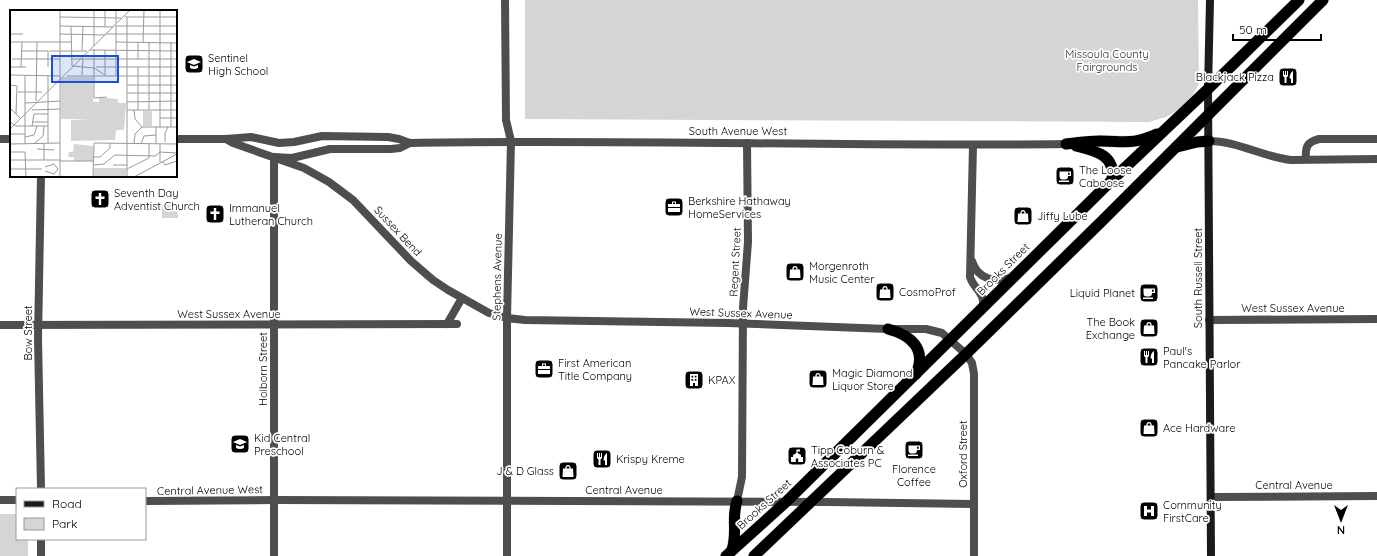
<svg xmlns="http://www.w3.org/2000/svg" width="1377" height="556" viewBox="0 0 1377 556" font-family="Quicksand,sans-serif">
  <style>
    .green { fill: #d5d5d5 }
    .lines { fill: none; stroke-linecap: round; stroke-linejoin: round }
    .trunk-casing { stroke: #dbdbdb; stroke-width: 12 }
    .minor { stroke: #4e4e4e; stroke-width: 8 }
    .tertiary { stroke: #4e4e4e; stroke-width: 8 }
    .secondary { stroke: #1b1b1b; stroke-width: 8 }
    .trunk { stroke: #000; stroke-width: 11 }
    .labels { text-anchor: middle; stroke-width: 3.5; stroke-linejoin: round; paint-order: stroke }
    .park-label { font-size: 11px; fill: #2c2c2c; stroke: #fff }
    .poi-label { font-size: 11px; fill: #000; stroke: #fff; text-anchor: start }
    .street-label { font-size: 11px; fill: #000; stroke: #fff }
    .inset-road { fill: none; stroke: #999; stroke-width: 1 }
    .view { fill: #1d4ed8; fill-opacity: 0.15; stroke: #1d4ed8; stroke-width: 2 }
    .inset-edge { fill: none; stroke: #000; stroke-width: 2 }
  </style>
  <rect width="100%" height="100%" fill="#fff"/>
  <g class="green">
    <path d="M525,0H1198L1199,84L1192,96L1180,109L1166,117L1149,122L525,119Z"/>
    <path d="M177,204L178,218H162V205Z"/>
    <path d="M0,514H17V539H28V556H0Z"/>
  </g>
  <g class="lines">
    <g class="trunk-casing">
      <g id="trunk">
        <path d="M1066,144C1077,143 1088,141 1100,141C1125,141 1133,145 1157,134"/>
        <path d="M1076,146C1096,151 1116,155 1112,180"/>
        <path d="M1177,147L1197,142L1209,141"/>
        <path d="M888,329C911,335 927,349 916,374"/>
        <path d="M732,550C738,531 731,518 737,501"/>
        <path d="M726,556L786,502L1112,180L1208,89L1299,0"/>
        <path d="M754,556L966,354L1101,222L1323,0"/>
      </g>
    </g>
    <g class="minor">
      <path d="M505,0L506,120L511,141"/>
      <path d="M973,145L970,277C974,290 987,293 982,310"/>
      <path d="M1306,159C1305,147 1307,142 1319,139H1377"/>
      <path d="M41,176L38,338L41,489"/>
      <path d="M972,261C978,280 995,283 1013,277"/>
      <path d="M1209,320L1377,319"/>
      <path d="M0,325L457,324"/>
      <path d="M966,354L972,363L974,374V556"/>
      <path d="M1211,497L1377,496"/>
      <path d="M0,500H17"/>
      <path d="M145,501L274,500L827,502L974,504"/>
      <path d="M737,501L742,477L743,308L748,242L747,143"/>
      <path d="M41,539V556"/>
      <path d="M274,556V157L292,158L330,149H391L400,148L410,143"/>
    </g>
    <g class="tertiary">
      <path d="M0,139H11"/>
      <path d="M176,139H226L251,137L279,143L294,142L322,136L388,137L399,139L410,143C629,139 847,147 1066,144"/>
      <path d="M226,139L233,143L304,168L329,182L353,200L411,261L433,280L448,290L489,313L507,318L525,320L728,323L888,329H926L942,333L966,354"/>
      <path d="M1209,141C1238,141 1263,157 1291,160L1377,159"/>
      <path d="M447,324L462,298"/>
      <path d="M507,556V318L511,141"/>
    </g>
    <path class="secondary" d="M1210,0L1208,89L1211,556"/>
    <use href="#trunk" class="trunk"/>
  </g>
  <defs>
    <g id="school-square" transform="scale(1)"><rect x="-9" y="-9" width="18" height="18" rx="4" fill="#000" stroke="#fff"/><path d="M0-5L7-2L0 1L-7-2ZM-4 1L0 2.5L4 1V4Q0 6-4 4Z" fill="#fff"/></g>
    <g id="restaurant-square" transform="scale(1)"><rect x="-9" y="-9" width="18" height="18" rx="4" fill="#000" stroke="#fff"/><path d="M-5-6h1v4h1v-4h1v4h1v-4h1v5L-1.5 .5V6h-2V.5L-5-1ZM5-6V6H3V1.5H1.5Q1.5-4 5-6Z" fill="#fff"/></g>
    <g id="cafe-square" transform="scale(1)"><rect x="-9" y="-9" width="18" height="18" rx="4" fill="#000" stroke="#fff"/><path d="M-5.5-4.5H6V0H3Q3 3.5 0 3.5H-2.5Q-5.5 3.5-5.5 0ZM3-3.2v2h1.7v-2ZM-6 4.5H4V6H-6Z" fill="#fff"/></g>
    <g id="church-square" transform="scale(1)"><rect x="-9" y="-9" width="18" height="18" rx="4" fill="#000" stroke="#fff"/><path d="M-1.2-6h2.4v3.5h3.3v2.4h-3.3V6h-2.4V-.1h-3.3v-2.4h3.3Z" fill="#fff"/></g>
    <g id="office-square" transform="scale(1)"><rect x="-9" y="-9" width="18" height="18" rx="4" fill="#000" stroke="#fff"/><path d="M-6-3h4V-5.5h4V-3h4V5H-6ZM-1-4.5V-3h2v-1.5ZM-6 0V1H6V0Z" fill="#fff"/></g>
    <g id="shop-square" transform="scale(1)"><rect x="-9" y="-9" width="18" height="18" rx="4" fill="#000" stroke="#fff"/><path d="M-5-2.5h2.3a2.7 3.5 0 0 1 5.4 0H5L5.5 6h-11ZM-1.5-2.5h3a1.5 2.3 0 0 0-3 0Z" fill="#fff"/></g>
    <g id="building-square" transform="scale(1)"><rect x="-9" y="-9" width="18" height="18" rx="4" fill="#000" stroke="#fff"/><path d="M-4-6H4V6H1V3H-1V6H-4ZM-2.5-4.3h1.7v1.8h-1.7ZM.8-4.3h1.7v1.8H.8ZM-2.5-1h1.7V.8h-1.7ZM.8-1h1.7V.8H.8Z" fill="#fff"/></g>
    <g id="civic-square" transform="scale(1)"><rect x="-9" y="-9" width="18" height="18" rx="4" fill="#000" stroke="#fff"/><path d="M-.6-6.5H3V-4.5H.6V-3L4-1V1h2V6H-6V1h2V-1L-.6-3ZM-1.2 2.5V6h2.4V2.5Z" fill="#fff"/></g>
    <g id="hospital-square" transform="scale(1)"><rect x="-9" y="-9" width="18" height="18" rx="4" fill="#000" stroke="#fff"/><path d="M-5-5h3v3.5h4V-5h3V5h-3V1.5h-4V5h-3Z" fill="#fff"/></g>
  </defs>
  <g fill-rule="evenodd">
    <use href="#school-square" x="194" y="64"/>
    <use href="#restaurant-square" x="1288" y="77"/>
    <use href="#cafe-square" x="1065" y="176"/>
    <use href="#church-square" x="100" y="199"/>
    <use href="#office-square" x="674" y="207"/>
    <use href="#church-square" x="215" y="214"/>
    <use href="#shop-square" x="1023" y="216"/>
    <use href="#shop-square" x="795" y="272"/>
    <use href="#shop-square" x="885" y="292"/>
    <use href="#cafe-square" x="1149" y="293"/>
    <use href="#shop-square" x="1149" y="328"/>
    <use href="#restaurant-square" x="1149" y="357"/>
    <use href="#office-square" x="544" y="369"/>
    <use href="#shop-square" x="818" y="379"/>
    <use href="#building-square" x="694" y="380"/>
    <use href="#shop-square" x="1149" y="428"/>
    <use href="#school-square" x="240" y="444"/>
    <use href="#cafe-square" x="914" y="450"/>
    <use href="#civic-square" x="797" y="456"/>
    <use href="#restaurant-square" x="602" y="459"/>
    <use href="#shop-square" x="568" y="471"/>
    <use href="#hospital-square" x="1149" y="511"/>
  </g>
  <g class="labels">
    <g class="park-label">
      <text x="1107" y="58">Missoula County<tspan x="1107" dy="13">Fairgrounds</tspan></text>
    </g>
    <g class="poi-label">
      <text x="208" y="62">Sentinel<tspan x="208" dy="13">High School</tspan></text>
      <text x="1274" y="81" text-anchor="end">Blackjack Pizza</text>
      <text x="1079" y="174">The Loose<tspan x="1079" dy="13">Caboose</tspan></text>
      <text x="114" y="197">Seventh Day<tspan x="114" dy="13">Adventist Church</tspan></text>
      <text x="688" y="205">Berkshire Hathaway<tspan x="688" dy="13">HomeServices</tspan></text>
      <text x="229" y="212">Immanuel<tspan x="229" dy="13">Lutheran Church</tspan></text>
      <text x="1037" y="220">Jiffy Lube</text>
      <text x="809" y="270">Morgenroth<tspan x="809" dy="13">Music Center</tspan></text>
      <text x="899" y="296">CosmoProf</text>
      <text x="1135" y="297" text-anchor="end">Liquid Planet</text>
      <text x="1135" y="326" text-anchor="end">The Book<tspan x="1135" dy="13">Exchange</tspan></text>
      <text x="1163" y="355">Paul's<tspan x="1163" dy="13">Pancake Parlor</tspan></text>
      <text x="558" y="367">First American<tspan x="558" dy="13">Title Company</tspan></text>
      <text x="832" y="377">Magic Diamond<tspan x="832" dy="13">Liquor Store</tspan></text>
      <text x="708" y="384">KPAX</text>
      <text x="1163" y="432">Ace Hardware</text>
      <text x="254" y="442">Kid Central<tspan x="254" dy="13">Preschool</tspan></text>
      <text x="811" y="454">Tipp Coburn &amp;<tspan x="811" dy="13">Associates PC</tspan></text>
      <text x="616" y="463">Krispy Kreme</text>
      <text x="914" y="473" text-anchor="middle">Florence<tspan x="914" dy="13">Coffee</tspan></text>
      <text x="554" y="475" text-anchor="end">J &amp; D Glass</text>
      <text x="1163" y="509">Community<tspan x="1163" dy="13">FirstCare</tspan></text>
    </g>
    <g class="street-label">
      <text x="738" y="135">South Avenue West</text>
      <text transform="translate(398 231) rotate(47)" y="4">Sussex Bend</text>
      <text transform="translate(735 262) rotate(-87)" y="4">Regent Street</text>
      <text transform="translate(1003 269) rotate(-45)" y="4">Brooks Street</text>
      <text transform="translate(497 277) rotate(-89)" y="4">Stephens Avenue</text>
      <text transform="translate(1198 278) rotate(-90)" y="4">South Russell Street</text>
      <text x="1293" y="312">West Sussex Avenue</text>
      <text transform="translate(741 313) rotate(2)" y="4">West Sussex Avenue</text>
      <text x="229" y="318">West Sussex Avenue</text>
      <text transform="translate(28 333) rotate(-90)" y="4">Bow Street</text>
      <text transform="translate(263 369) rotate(-90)" y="4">Holborn Street</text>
      <text transform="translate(963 454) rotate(-90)" y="4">Oxford Street</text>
      <text x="1294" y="489">Central Avenue</text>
      <text transform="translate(210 490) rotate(-1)" y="4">Central Avenue West</text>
      <text x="624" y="494">Central Avenue</text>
      <text transform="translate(764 504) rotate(-42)" y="4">Brooks Street</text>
    </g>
  </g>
  <g transform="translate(10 10)">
    <rect width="167" height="167" fill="#fff"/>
    <path d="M53,67H83V92H89V88H99L108,89V93H116L114,120H106L105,130L61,131V110L80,109H51V69ZM133,101H142V116H133ZM64,134L83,136V151H64V147H58L59,142H63ZM84,158H116V166H84Z" fill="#d5d5d5"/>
    <path class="inset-road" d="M50,0V167M106,0V13M167,0V33M114,5L117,8V167M50,7L111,8M116,7H167M50,16L103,17M61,16L62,56L84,58L95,65M95,16V0M106,16H167M0,24H13M50,24L95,25M96,24H167M0,32H61M106,32L167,33M128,32V49M133,32L134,0M161,32V117M84,36V0M84,39V88L97,87M72,40L73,16M80,40L167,41M95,40V65M12,41H38M39,41H77M2,49H50M61,49H167M0,57H16M11,57L12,32M38,57V41M86,57H167M0,65L50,66M72,65L73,49M57,66H167M106,66V15M0,75L7,76L6,104M117,75H167M8,82H32M117,83H167M26,91L27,32M0,92V98L10,108M117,92L167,91M15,93L50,91M22,100L50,99M117,100H167M124,100L125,109L132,117M128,100V57M139,100V32M150,108H167M0,112L6,116H38M22,112H38M22,116L24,104H38M132,117H167M146,117V133M150,117V0M0,119L120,0M0,124H15M15,127L24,125L27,116M155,132V123L158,117M25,133L33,126L34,116M34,133V150M38,133V66M0,134L50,133M15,134V66M124,134L125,124L132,117M131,134L134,126L146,125M150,134V152M27,139L44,140M0,142H15L16,167M149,142L167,143M84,147H90L100,138V133M0,150H50M50,151H84M152,151L155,155L167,151M84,155L94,154L105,145L145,146L150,142M103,155H117M35,157L44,154L48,159L44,164L35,161M0,159H32M117,159L139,148V134M83,167L84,133L167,134M83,167H117M124,167L167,144"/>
    <path class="view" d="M42,46H108V72H42Z"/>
    <rect width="167" height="167" class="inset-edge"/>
  </g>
  <rect x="16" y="488" width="130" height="52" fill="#ffffff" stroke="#999999"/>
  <rect x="24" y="501" width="20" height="6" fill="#1b1b1b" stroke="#999999"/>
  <text x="52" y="508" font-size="12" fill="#000000">Road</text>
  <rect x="24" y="518" width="20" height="12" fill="#d5d5d5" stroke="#999999"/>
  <text x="52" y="528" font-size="12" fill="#000000">Park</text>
  <g transform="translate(1341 520) rotate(180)" stroke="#ffffff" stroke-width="3" paint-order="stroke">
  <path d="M0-3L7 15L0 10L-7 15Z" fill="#000000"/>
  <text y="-6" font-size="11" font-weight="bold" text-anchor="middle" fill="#000000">N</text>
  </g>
  <path d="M1233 34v6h88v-6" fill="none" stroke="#000000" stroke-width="2"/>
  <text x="1239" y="34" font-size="12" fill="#000000" stroke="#ffffff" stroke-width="3" paint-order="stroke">50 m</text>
</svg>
